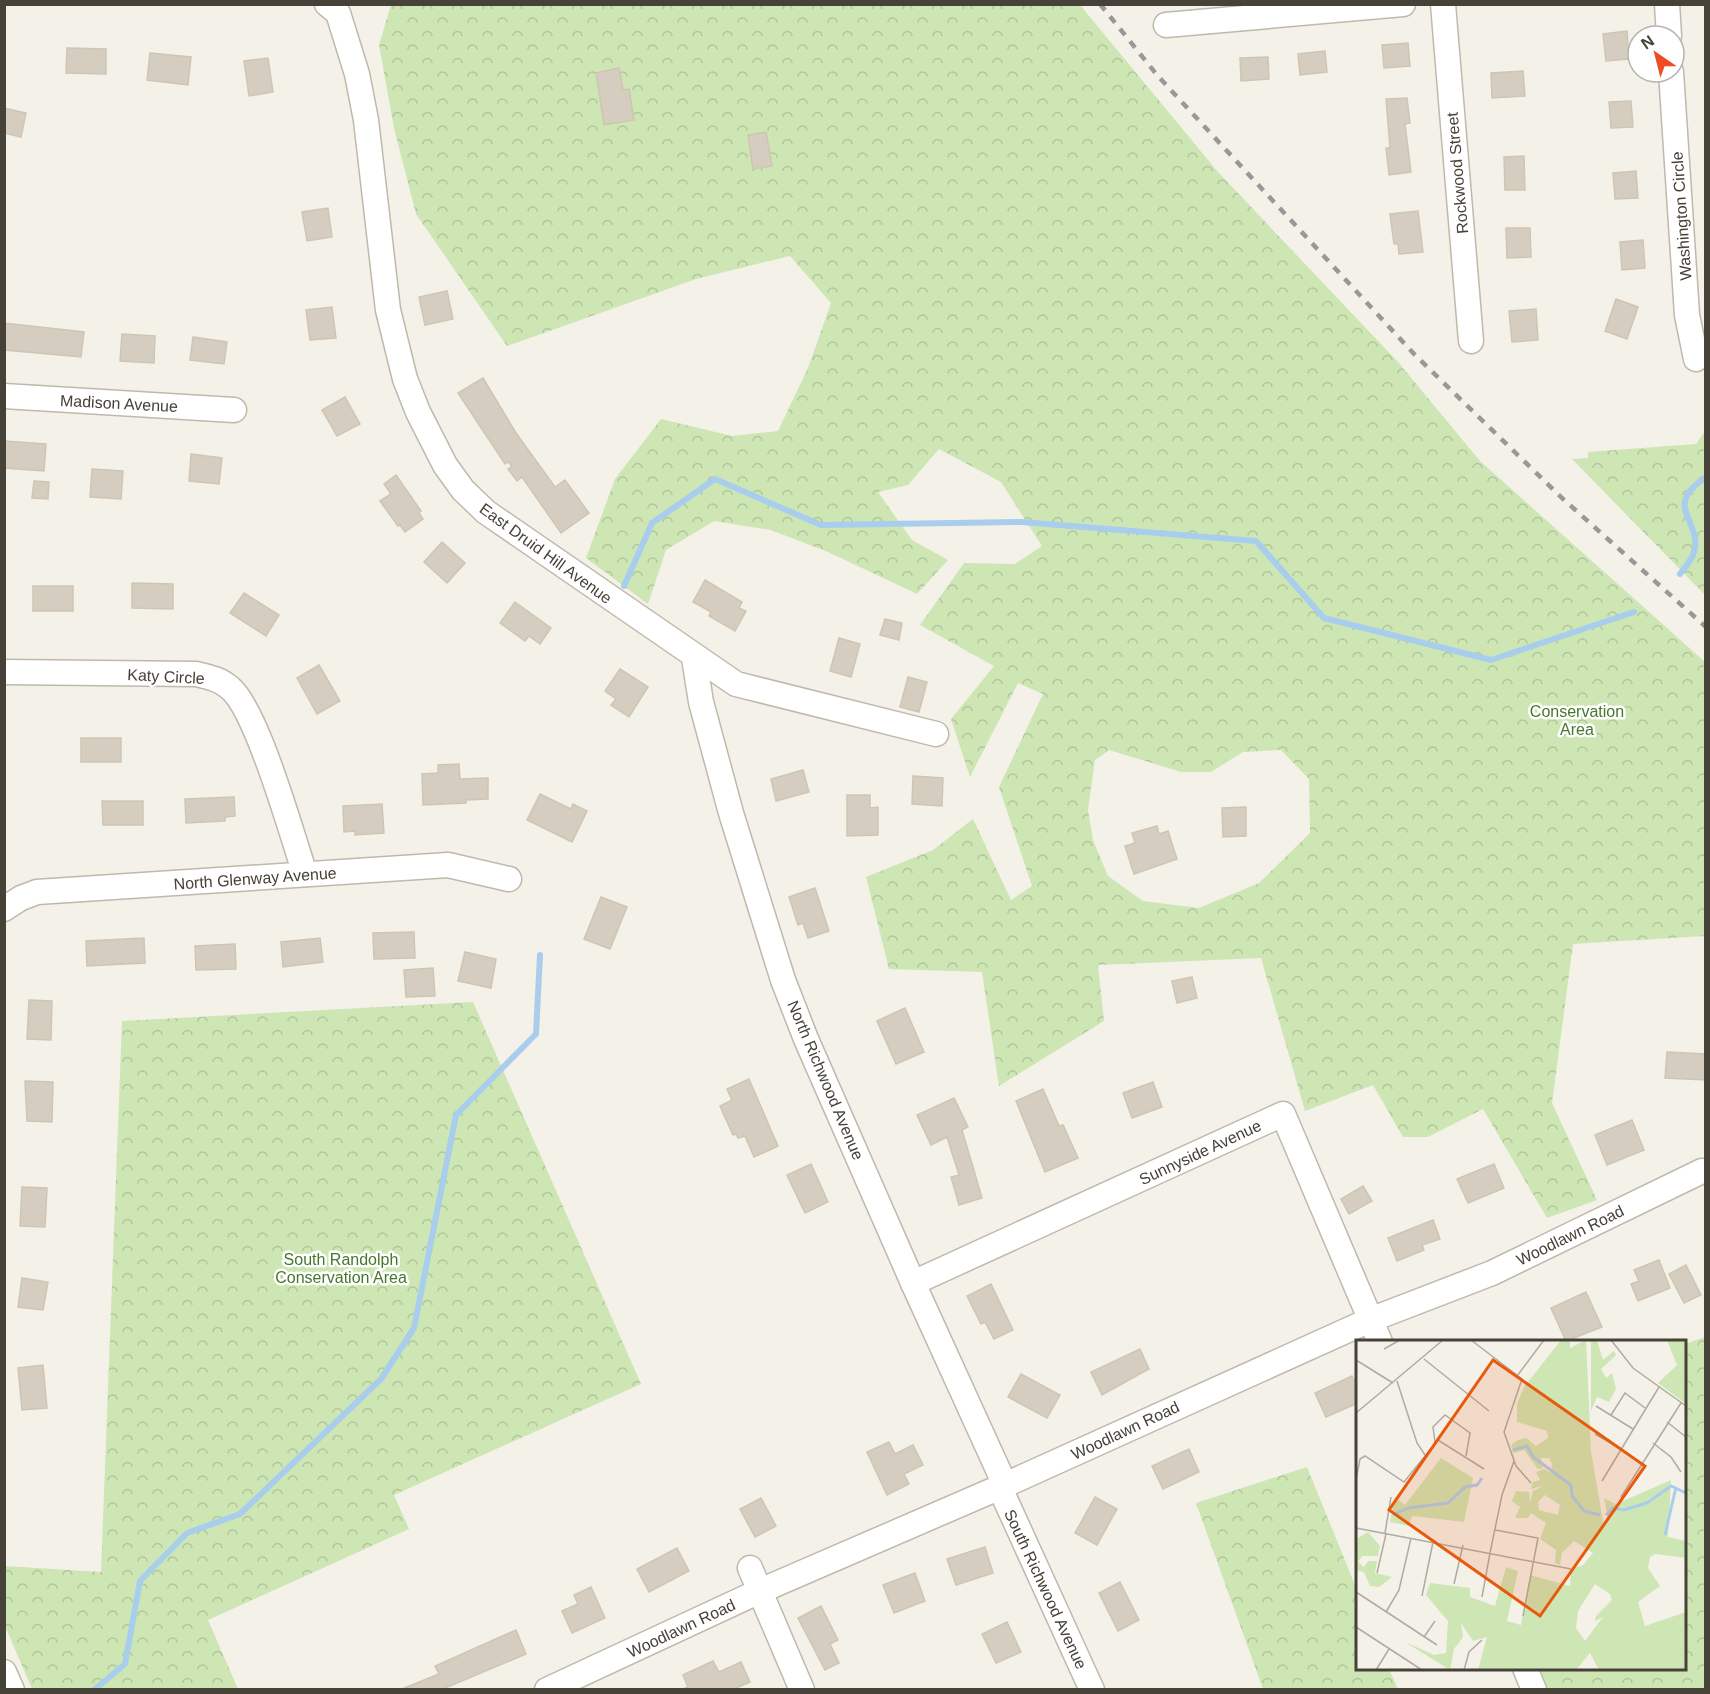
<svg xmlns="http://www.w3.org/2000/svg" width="1710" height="1694" viewBox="0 0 1710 1694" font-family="Helvetica,sans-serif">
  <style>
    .forest { fill: url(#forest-crowns); fill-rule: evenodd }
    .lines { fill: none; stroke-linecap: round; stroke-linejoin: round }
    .stream { stroke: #a9ceed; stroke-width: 6 }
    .building { fill: #d5cdbf; stroke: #cfc5b3; stroke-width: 1.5 }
    .street-casing { stroke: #bfb9ac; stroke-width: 27 }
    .street { stroke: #fff; stroke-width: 24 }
    .rail { stroke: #989898; stroke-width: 4.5; stroke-dasharray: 8 8; stroke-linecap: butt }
    .labels { text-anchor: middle; stroke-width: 5; stroke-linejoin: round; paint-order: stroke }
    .street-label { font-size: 16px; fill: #474238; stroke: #fff }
    .park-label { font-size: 16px; fill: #46772d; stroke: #fff }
    .inset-river { fill: none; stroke: #a9ceed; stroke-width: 3 }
    .inset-road { fill: none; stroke: #afaba2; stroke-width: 1.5 }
    .view { fill: #e8590c; fill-opacity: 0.15; stroke: #e8590c; stroke-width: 3 }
    .inset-edge { fill: none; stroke: #474238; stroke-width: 3 }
  </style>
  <defs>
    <pattern id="forest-crowns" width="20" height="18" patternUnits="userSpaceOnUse" patternTransform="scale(1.5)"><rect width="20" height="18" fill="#cde6b4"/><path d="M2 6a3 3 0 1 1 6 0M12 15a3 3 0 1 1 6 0" fill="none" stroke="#b1c69c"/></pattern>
  </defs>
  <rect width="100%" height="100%" fill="#f4f1e9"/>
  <g class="forest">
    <path d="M391,5H1080L1218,172L1398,362L1480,461L1705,662V936L1573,944L1552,1103L1597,1200L1547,1218L1483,1109L1428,1137H1403L1373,1085L1305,1111L1261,958L1098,965L1104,1021L999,1086L982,972L889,969L866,877L933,850L973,819L1011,900L1032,886L999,787L1043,694L1018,683L970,777L951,719L994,666L920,625L964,563L1015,564L1042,546L1001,482L939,449L908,485L878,492L912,540L948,560L917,594L828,552L771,530L714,521L666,550L648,604L586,558L615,479L661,419L732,436L778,431L808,368L831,303L790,256L696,279L507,346L416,214L394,128L379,45ZM1109,750L1181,772H1211L1243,752L1281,750L1309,779L1310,833L1259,883L1199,908L1143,901L1108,876L1093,840L1088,810L1095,760Z"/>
    <path d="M1705,431V595L1572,459L1588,458V452L1696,444Z"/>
    <path d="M473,1002L641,1384L394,1495L409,1529L208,1620L238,1689H32L5,1626V1566L101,1572L122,1021Z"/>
    <path d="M1705,1337V1689H1534L1525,1669L1684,1668L1685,1344Z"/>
    <path d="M1307,1467L1357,1590L1358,1668L1389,1669L1398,1689H1263L1196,1503Z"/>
  </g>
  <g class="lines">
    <g class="stream">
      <path d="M1680,574C1684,568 1690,562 1693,555C1706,521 1659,509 1706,477"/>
      <path d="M624,586L652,523L715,479L821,525L1022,522L1256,541L1324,618L1491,660L1634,612"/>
      <path d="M94,1690L125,1664L140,1581L187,1533L240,1514L381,1379L414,1328L456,1115L536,1034L540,955"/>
    </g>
  </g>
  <g class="building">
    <path d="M1627,31L1629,59L1606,61L1603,34Z"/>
    <path d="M1408,43L1410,66L1384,68L1382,45Z"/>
    <path d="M67,48L106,49V74L66,73Z"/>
    <path d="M1325,51L1327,72L1300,75L1298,54Z"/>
    <path d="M150,53L191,57L188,85L147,80Z"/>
    <path d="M1268,57L1269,79L1241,81L1240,58Z"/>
    <path d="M268,58L273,92L249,96L244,61Z"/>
    <path d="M619,68L623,90L629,89L634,120L604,125L596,73Z"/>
    <path d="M1523,71L1525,96L1492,98L1491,73Z"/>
    <path d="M1407,98L1410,123L1405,124L1411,172L1389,175L1386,148H1390L1386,99Z"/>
    <path d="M1631,101L1633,127L1611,128L1609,102Z"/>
    <path d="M4,108L26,113L21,137L4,133Z"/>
    <path d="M766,132L772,166L753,169L748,135Z"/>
    <path d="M1524,156L1525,190H1505L1504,157Z"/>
    <path d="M1636,171L1638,198L1615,199L1613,173Z"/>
    <path d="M328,208L332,237L307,241L302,212Z"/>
    <path d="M1418,211L1423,252L1399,254L1398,244H1394L1390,214Z"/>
    <path d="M1506,228H1530L1531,257L1507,258Z"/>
    <path d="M1643,240L1645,268L1622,270L1620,242Z"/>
    <path d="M447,291L453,319L425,325L419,297Z"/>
    <path d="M1616,299L1638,307L1627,339L1605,331Z"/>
    <path d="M332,307L336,338L310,340L306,310Z"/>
    <path d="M1536,309L1538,340L1512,342L1509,311Z"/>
    <path d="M4,323L84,332L81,357L4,350Z"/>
    <path d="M122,334L155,336L154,363L120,361Z"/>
    <path d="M193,337L227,342L224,364L190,360Z"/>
    <path d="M483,378L516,433L555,487L565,480L589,513L561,533L522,477L517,481L508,469L512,466L508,462L505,464L458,393Z"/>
    <path d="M345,397L360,424L337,436L322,410Z"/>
    <path d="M4,441L46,444L44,471L4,468Z"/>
    <path d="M191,454L222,458L219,484L189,481Z"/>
    <path d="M92,469L123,471L121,499L90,497Z"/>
    <path d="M396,475L421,511L419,513L423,519L405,532L400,525L398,526L380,501L391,494L384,484Z"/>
    <path d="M34,481L49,482L48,499L32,498Z"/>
    <path d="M442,542L465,563L447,583L424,562Z"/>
    <path d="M705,580L742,602L739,608L746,611L735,631L709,616L711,612L693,602Z"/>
    <path d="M132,583L173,584V609L132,608Z"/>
    <rect x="33" y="586" width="40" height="25"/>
    <path d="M244,593L279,615L266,636L230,613Z"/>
    <path d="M515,602L551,628L540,644L529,636L525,641L500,623Z"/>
    <path d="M885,619L902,623L899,640L880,635Z"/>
    <path d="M839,638L860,644L851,677L830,671Z"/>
    <path d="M319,665L340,701L317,714L297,678Z"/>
    <path d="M620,669L648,687L629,717L611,705L616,699L605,691Z"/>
    <path d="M908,677L927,682L919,712L900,707Z"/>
    <rect x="81" y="738" width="40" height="24"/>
    <path d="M459,764L460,779L488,778V799L466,800V803L423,805L422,774L438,773V765Z"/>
    <path d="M803,770L809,792L776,801L771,779Z"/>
    <path d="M913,776L943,778L942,806L912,804Z"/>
    <path d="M540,794L571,809L573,804L587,811L572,842L527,820Z"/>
    <path d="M847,795H870V808L878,807V835L847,836Z"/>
    <path d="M234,797L235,816L225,817V821L186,823L185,799Z"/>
    <path d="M102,801H143V825H103Z"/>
    <path d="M382,804L384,833L355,835V831L344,832L343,806Z"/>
    <path d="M1246,807V836L1223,837L1222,808Z"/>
    <path d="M1157,826L1159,834L1168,831L1177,859L1134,874L1125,846L1135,843L1132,833Z"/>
    <path d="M815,888L829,931L808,938L803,923L798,925L789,897Z"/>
    <path d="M601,897L627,907L610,949L584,939Z"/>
    <path d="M414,932L415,958L374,959L373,933Z"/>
    <path d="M144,938L145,963L87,966L86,941Z"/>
    <path d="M320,938L323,962L283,967L281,942Z"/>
    <path d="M235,944L236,969L196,970L195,946Z"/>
    <path d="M465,952L496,959L491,988L458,981Z"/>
    <path d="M433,968L435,996L406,997L404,970Z"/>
    <path d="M1192,977L1197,998L1177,1003L1172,981Z"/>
    <path d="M29,1000L52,1001L51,1040L27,1039Z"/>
    <path d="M905,1008L924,1052L896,1064L877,1021Z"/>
    <path d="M1667,1052L1706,1054V1080L1665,1078Z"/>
    <path d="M749,1079L778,1146L754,1157L745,1136L738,1138L736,1134L733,1135L720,1106L732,1100L727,1089Z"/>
    <path d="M25,1081L53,1082L52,1122L27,1121Z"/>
    <path d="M1153,1082L1162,1107L1132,1118L1123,1093Z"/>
    <path d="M1043,1089L1059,1126L1063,1125L1078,1158L1045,1172L1016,1101Z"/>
    <path d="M954,1098L968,1127L962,1130L982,1198L959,1205L951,1177L959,1175L947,1137L931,1145L917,1115Z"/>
    <path d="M1632,1120L1644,1150L1607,1165L1595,1135Z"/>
    <path d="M811,1164L828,1202L805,1213L787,1175Z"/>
    <path d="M1494,1164L1504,1188L1468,1203L1457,1179Z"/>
    <path d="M1363,1186L1372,1201L1349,1214L1341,1199Z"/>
    <path d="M22,1187L47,1188L45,1227L20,1226Z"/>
    <path d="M1433,1220L1440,1239L1422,1245L1424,1250L1397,1261L1388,1238Z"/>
    <path d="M1659,1260L1670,1288L1638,1301L1631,1284L1639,1281L1634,1270Z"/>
    <path d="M1686,1265L1701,1295L1684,1303L1669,1274Z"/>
    <path d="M22,1278L48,1282L43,1310L18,1307Z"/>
    <path d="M991,1284L1013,1330L994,1339L985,1322L981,1324L967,1296Z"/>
    <path d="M1586,1292L1602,1327L1566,1341L1551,1308Z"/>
    <path d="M1140,1349L1149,1369L1102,1395L1091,1372Z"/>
    <path d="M43,1365L47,1408L22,1410L18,1368Z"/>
    <path d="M1021,1374L1060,1395L1047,1418L1008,1397Z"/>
    <path d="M1352,1376L1358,1387V1403L1326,1417L1315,1393Z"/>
    <path d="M889,1442L895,1454L913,1445L923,1465L904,1474L909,1484L887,1495L867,1452Z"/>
    <path d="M1189,1449L1199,1472L1163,1489L1152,1466Z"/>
    <path d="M1095,1497L1117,1509L1097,1545L1075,1533Z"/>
    <path d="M761,1498L776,1526L755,1537L740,1509Z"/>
    <path d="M985,1547L993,1573L956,1585L947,1559Z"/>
    <path d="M677,1548L689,1571L649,1592L637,1569Z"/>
    <path d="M915,1573L925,1601L894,1613L883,1585Z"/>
    <path d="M1120,1582L1139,1620L1118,1631L1099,1593Z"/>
    <path d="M591,1587L605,1618L572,1633L562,1611L578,1604L574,1595Z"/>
    <path d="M821,1606L838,1640L830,1644L839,1663L825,1670L798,1618Z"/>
    <path d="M1007,1622L1021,1652L996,1663L982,1634Z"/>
    <path d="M516,1630L526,1654L443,1689H402L439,1674L435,1666Z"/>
    <path d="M713,1661L719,1672L741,1662L750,1682L734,1689H683L688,1687L683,1675Z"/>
  </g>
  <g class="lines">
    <g class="street-casing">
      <g id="street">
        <path d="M327,4L338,13L357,74L366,120L388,310L405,379L418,412L445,465L463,490L486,512L736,684L936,734"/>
        <path d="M1443,4L1471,341"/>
        <path d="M1667,4L1669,36"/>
        <path d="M1166,25L1403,4"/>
        <path d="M1671,72L1687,315L1696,359"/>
        <path d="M4,396L234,410"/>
        <path d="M694,658L701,702L731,813L783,980L806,1039L913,1283L1005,1485"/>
        <path d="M4,672L196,674C209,677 220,679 230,688C257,710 292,835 305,874"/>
        <path d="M4,909L21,898L37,892L448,865L509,879"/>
        <path d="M913,1283L1283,1114L1380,1342"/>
        <path d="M1000,1488L1092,1690"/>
        <path d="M750,1568L802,1690"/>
        <path d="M1525,1668L1534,1690"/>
        <path d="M4,1672L12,1690"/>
        <path d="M547,1690L760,1591L1005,1485L1370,1320L1492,1273L1702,1171"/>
      </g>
    </g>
    <use href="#street" class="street"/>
    <path class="rail" d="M1100,4L1157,75L1415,355L1562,498L1706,627"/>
  </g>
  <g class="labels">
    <g class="street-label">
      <text transform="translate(1457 173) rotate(-95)" y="6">Rockwood Street</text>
      <text transform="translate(1681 216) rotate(-94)" y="6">Washington Circle</text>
      <text transform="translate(119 403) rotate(3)" y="6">Madison Avenue</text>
      <text transform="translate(546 553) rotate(36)" y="6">East Druid Hill Avenue</text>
      <text transform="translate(166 676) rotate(3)" y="6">Katy Circle</text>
      <text transform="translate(255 878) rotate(-4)" y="6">North Glenway Avenue</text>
      <text transform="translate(826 1080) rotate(67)" y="6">North Richwood Avenue</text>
      <text transform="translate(1200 1152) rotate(-25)" y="6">Sunnyside Avenue</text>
      <text transform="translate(1570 1235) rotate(-26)" y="6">Woodlawn Road</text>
      <text transform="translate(1125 1430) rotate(-25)" y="6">Woodlawn Road</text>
      <text transform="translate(1046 1589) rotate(65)" y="6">South Richwood Avenue</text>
      <text transform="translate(681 1628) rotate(-25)" y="6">Woodlawn Road</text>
    </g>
    <g class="park-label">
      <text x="1577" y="717">Conservation<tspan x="1577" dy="18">Area</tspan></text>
      <text x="341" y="1265">South Randolph<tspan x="341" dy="18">Conservation Area</tspan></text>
    </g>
  </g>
  <g transform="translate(1356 1340)">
    <rect width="330" height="330" fill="#f4f1e9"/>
    <path d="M205,0H214V8L230,0L235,111L248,187L252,181L248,158L260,164L315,140L312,197L330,201V218L299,214L294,217L292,228L304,246L282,262L289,286L330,272V330H243L234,313L220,330H122L131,297L117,301L105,283L107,297L98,309L94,330L49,302L78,315L90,313L92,281L70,255L74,243L114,248V257L139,266L150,227L162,231L151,281L165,285L174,235L214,246L215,229L227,225L237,213L218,201L206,213L204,225L199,223L200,210L184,199L190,183L175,173L172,178H159L164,167L156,161L160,151L173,152L174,162L177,151L187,146L175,149L177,142L184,140L180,132L188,129L195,133L196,124L193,118H185L187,128L182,129L168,110L157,113L155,105L162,100L170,98L180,106L192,98L191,91L161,82V64L168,47ZM189,155L204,165L202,175L183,170L182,162ZM239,244L254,254L256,260L240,276L239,281L247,277L229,301L220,288L222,271ZM235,0H241L247,20L258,11L260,15L245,29L250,38L256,33L260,49L253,62L241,57L235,71ZM311,0H330V64L302,43L321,25ZM85,118L117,138L108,182L56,176L53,186L34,182L39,157L49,165ZM12,192L24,206L22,216H6L2,222L8,227L12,221H21L19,233L36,237L23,247L14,246L8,232L0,230V199Z" fill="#cde6b4" fill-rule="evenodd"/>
    <path class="inset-river" d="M157,110L171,106L177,117L215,145L216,156L228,171L244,175M37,175L52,168L92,163L109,147L121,145L126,138M250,175L257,168L268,170L291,163L315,146L330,153M309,195L320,147"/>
    <path class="inset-road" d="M115,0L166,39L148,92L160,126L175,143M255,0L277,28L330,66M28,9L44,0M68,19L133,71M0,20L37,43M161,36L188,0M41,41L61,103L69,115M240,66L277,89M0,73L87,0M255,75L269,53L289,68M311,82L330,97M239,94L265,109M79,102L77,87L89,75L114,93L110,116M297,103L315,117L325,132M0,140L4,119L9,116L48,142L82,100L128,129M246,141L303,47M265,157L325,63M0,188L215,229M139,190L182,198L167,276M29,193L35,157M134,213L146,155L158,121M21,233L30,194M98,244L107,205M0,252L81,305M66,256L77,202M126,257L134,213M30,272L43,250L55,198M0,287L66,330M68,297L79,281M20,330L33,309M108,330L113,312L126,300"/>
    <path class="view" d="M137,20L289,126L184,276L33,170Z"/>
    <rect width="330" height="330" class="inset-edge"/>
  </g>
  <rect width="1710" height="1694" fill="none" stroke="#474238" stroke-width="12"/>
  <g transform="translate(1656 54) rotate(325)"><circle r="28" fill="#ffffff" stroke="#b5b3af" stroke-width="1.5"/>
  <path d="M0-4.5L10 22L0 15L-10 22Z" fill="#ef4c25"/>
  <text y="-9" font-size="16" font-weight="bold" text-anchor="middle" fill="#474238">N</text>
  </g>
</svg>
